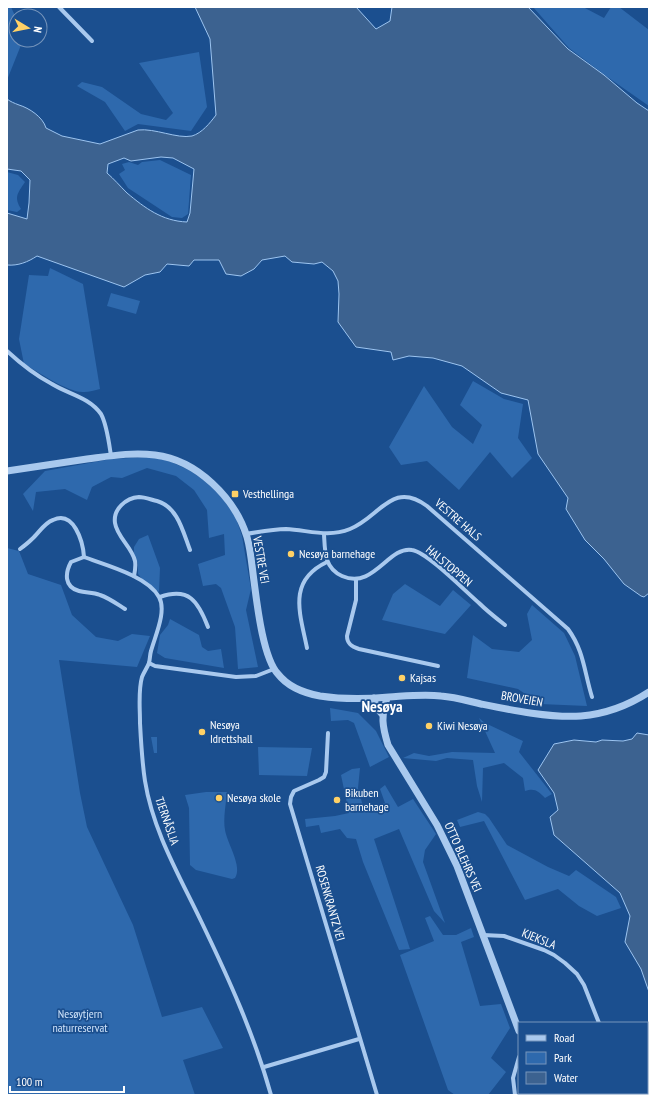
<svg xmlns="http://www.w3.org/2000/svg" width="656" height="1102" viewBox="0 0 656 1102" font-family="'PT Sans Narrow',sans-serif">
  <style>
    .green { fill: #2e69ad }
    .water { fill: #3c6290; stroke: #9cc4f0; fill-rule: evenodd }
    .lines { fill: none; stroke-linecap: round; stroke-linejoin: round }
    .minor { stroke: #a9c9ee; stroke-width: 4 }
    .tertiary { stroke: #a9c9ee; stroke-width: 7 }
    .poi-dot { fill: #ffd166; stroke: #1b4f8f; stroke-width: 1.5 }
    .labels { text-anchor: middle; stroke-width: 3.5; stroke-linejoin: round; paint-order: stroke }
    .poi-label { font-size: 12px; fill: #fff; stroke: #1b4f8f; text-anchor: start }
    .street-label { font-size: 12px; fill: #fff; stroke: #1b4f8f }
    .park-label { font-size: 12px; fill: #cfe3fa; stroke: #1b4f8f }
    .district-label { font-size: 16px; font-weight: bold; fill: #fff; stroke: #1b4f8f }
  </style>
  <rect width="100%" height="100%" fill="#1b4f8f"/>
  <g class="green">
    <path d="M7,7H11L16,18V40H23L7,80Z"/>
    <path d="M533,7H583L604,18L611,7H619L649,30V106L606,76L569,48Z"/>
    <path d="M199,52L207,107L191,131L138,124L125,131L105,102L77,86L82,82L102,87L141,114L166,120L173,113L139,63Z"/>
    <path d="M160,160L191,175L188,214L182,218L172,217L128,188L119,174L125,170L122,164L129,162L138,165L142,162Z"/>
    <path d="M7,172L18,175L25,182C17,194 14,197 21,209L17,212L7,210Z"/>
    <path d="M50,268L83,284L100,389C95,390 89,392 84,392C68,393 39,372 24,364L19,339L29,275L48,276Z"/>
    <path d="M111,293L140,301L136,314L107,306Z"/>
    <path d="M473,381L504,399L523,404L518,438L532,458L512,478L490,452L459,490L427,461L401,465L389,447L424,386L452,427L473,444L482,425L460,405Z"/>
    <path d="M150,457L169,461L189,470L208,483L223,499L236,518L242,536L251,589L246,610L258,667L238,669L235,627L221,588L216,584L203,586L198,564L225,555L224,534L209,538L207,510L194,490L176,476L147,468L122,478L111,477L92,487L87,500L65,489L36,492L33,511L23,494L45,471L111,459Z"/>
    <path d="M148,535L160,568L159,592L142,579L138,574V563L134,555V547L139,539Z"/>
    <path d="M7,548L19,551L28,574L61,585L72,615L96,637L118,641L132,634L150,636L137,667L59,660L80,793L87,827L133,925L162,1017L202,1007L223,1048L183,1060L195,1095H7Z"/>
    <path d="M405,584L440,606L453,590L471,605L445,634L382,620L393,594Z"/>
    <path d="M532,605L564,633L575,656L587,706L540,704L518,689L467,678L473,635L492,649L519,652L532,640L527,614Z"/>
    <path d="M170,619L199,635L202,647L208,651L221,649L224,668L165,658L157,653L160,635L168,625Z"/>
    <path d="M330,708L358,713L376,731L389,757L370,767L354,723L348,720L331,721Z"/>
    <path d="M479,718L485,723L523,741L519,752L552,794L545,798C538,791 535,788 525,791L523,778L504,763L483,768L482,802L477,786L473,760L447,758L436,761L403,758L414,753L429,756L452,752L495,753Z"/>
    <path d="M151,737H157V753H154Z"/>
    <path d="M258,747L312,748L307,776L259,775Z"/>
    <path d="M360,768L358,788L364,810L385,803L380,789L385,785L398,807L413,799L436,834L425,850L423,862L445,923L434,911L399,829L374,839L410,949L399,950L363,862L356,839L347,838L340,829L321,833L319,825L306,827L305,819L335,816L349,813L341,775L352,769Z"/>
    <path d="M206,792H227C226,804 223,818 225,830C227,843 243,867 235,878L232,879L196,870L190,865L189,808L185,795Z"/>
    <path d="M478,812L485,814L489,818L507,845L548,867L569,876L576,870L616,897L621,908L597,916L579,906L558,889L525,900L484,821L460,827L457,820Z"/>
    <path d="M430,916L443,935H456L471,928L474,937L461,942L480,1006L501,1004L510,1028L491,1058L506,1072L488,1095H455L448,1090L400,955L434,941L425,918Z"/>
  </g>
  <g class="water">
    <path d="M195,7H356L376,29L390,21L392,7H528L568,49L604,75L637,103L649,111V593L644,597L641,596L624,584L604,559L585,540L566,509L568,498L538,454L528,400L501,393L462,366L433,358L409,356L393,360L391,352L356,347L338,322L339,294L338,281L333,271L322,262L314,264L292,262L285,256L262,260L254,269L241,276L226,274L219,260H194L189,266L167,264L160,272L145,275L124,287L37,256C28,262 18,266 7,265V213L27,219L29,203L30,180L21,171L7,169V99C11,102 14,103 19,105C29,108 43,117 46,128L62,136L100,144L138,130C155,128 177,139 192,136C202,133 210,123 216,115L210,39ZM161,157L173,158L194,169L190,213L187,222C162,221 145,208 127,193C120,186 114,179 107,173L108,164L124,158L131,161Z"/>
    <path d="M637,733L649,735V992L641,969L625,942L630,916L620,893L554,835L550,817L558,810L554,793L538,770L554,744L574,740L596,742L602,740L623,741L632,739Z"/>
  </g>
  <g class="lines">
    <g class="minor">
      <path d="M59,7L92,41"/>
      <path d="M7,351C21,364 35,375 52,384C68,394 89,397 101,414C107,425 109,443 111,456"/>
      <path d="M246,534C259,532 273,529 286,529C308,530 328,538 350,529C380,517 392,480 427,506L568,629C584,651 584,671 592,697"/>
      <path d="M324,534C325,551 324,568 342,576C374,590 388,546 412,550C427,552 466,592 479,603C487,611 496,618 505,625"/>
      <path d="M20,549C24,546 28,543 32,539C39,533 44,523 53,520C74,510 83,542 84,557"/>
      <path d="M134,576C135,571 136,566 135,561C132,547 117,537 115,523C113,509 126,498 139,497C145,497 152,500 157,501C178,507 183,532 190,550"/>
      <path d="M356,579V600L347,636C347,644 352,647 359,649L438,666"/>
      <path d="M160,597C189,587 198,601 208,627"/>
      <path d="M125,609C117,604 109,598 100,595C93,592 86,593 79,591C64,587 65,573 71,562L84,557C105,565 148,576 159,597C167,611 155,636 151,651C150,654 150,659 149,663C147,668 144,672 142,677C138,691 140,707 140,723C141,742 142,762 145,781C153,831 179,875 201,921C228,977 254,1034 271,1095"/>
      <path d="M307,648C300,613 287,581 327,562"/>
      <path d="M149,663L155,666L236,677L256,676L274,669"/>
      <path d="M328,733L326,772L324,777L319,780L294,791L291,797L290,804L377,1095"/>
      <path d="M483,935L504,936L544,950L554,955L565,963L577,974L584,985L599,1023"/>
      <path d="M264,1067L359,1039"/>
      <path d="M583,1093L586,1095"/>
      <path d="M515,1095L513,1078L519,1057"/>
      <path d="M622,1095V1093"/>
    </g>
    <g class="tertiary">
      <path d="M7,471C34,467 60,463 87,459C110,456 132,452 155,455C197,460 235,498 247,537C251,551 252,567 254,581C257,604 263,658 278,674C288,687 304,693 320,696C340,699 368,699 389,697C406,696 424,694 441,696C455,697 468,701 481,704C511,710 550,718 581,716C605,714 629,705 649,692"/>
      <path d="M374,698L376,707L382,714"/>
      <path d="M387,698C381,717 382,725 388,745L437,825L457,866L519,1031"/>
      <path d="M543,1093V1095"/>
    </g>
  </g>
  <g class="poi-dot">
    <rect x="231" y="490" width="8" height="8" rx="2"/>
    <circle cx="291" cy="554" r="4"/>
    <circle cx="402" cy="678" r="4"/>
    <circle cx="429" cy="726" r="4"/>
    <circle cx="202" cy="732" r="4"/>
    <circle cx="219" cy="798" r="4"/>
    <circle cx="337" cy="800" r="4"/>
  </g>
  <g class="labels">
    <g class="poi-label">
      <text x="243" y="498">Vesthellinga</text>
      <text x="299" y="558">Nesøya barnehage</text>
      <text x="410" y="682">Kajsas</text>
      <text x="210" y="729">Nesøya<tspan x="210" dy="14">Idrettshall</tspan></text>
      <text x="437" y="730">Kiwi Nesøya</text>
      <text x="345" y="797">Bikuben<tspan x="345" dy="14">barnehage</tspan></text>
      <text x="227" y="802">Nesøya skole</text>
    </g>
    <g class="street-label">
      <text transform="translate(458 520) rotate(41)" y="4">VESTRE HALS</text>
      <text transform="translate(261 560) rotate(80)" y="4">VESTRE VEI</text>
      <text transform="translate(449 566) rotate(40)" y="4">HALSTOPPEN</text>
      <text transform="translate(522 699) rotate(10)" y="4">BROVEIEN</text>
      <text transform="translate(167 821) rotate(71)" y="4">TJERNÅSLIA</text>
      <text transform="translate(463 857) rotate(66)" y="4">OTTO BLEHRS VEI</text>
      <text transform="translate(330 903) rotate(74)" y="4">ROSENKRANTZ VEI</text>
      <text transform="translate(539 939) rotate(22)" y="4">KJEKSLA</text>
    </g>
    <g class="park-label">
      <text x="80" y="1018">Nesøytjern<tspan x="80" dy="14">naturreservat</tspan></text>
    </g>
    <g class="district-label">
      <text x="382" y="712">Nesøya</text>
    </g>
  </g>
  <rect width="656" height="1102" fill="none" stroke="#ffffff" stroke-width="16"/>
  <rect x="518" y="1022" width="130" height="72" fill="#1b4f8f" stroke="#7695bc"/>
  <rect x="526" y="1035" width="20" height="6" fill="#a9c9ee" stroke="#7695bc"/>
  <text x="554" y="1042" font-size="12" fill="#ffffff">Road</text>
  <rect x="526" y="1052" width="20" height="12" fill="#2e69ad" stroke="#7695bc"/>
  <text x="554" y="1062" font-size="12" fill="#ffffff">Park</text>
  <rect x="526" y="1072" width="20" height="12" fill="#3c6290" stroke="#7695bc"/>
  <text x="554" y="1082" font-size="12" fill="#ffffff">Water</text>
  <g transform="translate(28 28) rotate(100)"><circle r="19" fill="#1b4f8f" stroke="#7695bc"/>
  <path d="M0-3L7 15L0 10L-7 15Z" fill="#ffd166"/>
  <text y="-6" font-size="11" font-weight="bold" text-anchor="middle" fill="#ffffff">N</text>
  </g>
  <path d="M10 1086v6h114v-6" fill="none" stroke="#ffffff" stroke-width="2"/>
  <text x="16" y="1086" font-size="12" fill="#ffffff" stroke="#1b4f8f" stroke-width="3" paint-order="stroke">100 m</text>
</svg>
